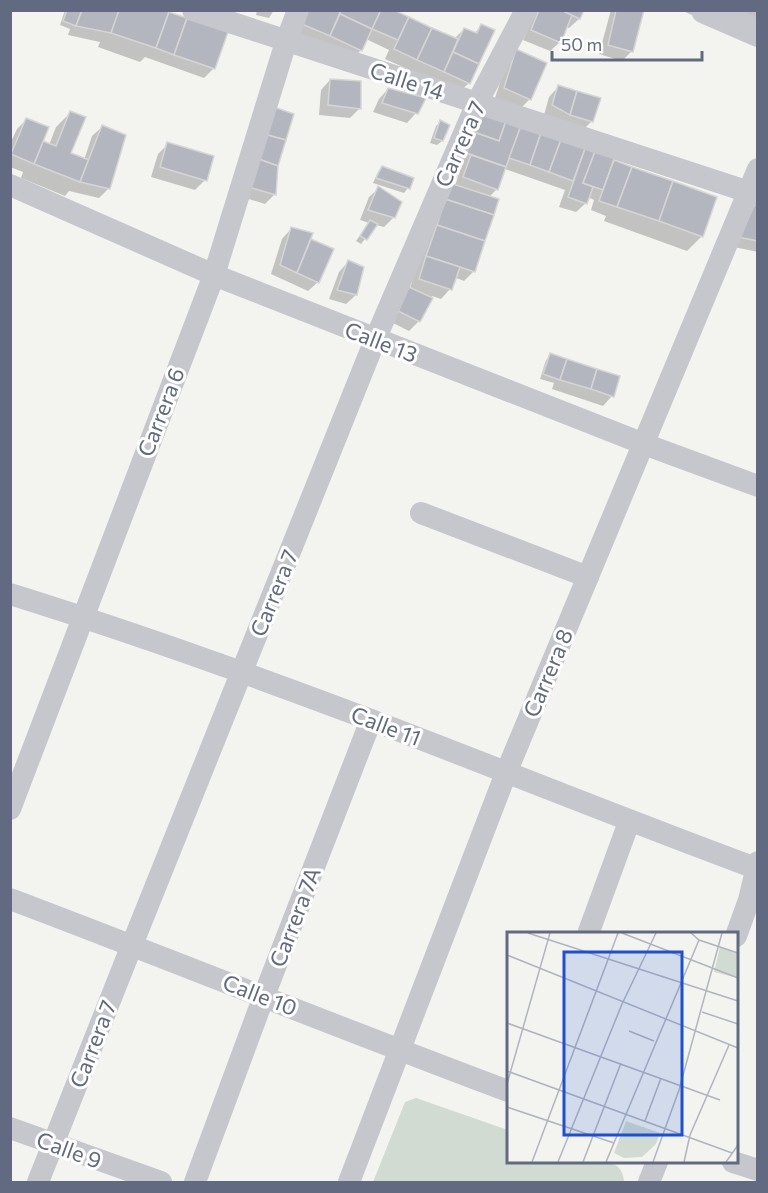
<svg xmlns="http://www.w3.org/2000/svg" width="768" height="1193" viewBox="0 0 768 1193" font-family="Commissioner,sans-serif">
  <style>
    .green { fill: #d2dbd1 }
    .shadow { fill: #0003 }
    .building { fill: #b3b6be; stroke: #d5d5d3; stroke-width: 1.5 }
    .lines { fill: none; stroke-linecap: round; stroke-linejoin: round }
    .minor { stroke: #c6c7cc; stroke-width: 22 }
    .tertiary { stroke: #c6c7cc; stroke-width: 28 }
    .labels { text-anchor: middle; stroke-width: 6; stroke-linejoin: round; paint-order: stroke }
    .street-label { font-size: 22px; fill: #626a82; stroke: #fff }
    .inset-road { fill: none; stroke: #b0b5bd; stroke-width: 1.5 }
    .view { fill: #1d4ed8; fill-opacity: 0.15; stroke: #1d4ed8; stroke-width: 3 }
    .inset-edge { fill: none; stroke: #626a82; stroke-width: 3 }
  </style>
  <rect width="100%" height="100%" fill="#f3f4f0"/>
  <path class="green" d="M416,1098L508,1130V1162C530,1162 602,1157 617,1166C622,1170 624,1177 624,1182H373L405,1102Z"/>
  <g class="shadow">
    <path d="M65,10H161L214,68L204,78L145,57L140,62L98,47L100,42L68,35L70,29L60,25Z"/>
    <path d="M257,10H274L269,18L256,15Z"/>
    <path d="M304,10H391L454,39L464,29L474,34L482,25L469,83L459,92L385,59L389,50L366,39L361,50L351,60L294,34Z"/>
    <path d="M536,10H582L579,19L569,28L566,27L560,42L550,51L523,40Z"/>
    <path d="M611,10H642L632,51L622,61L599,54Z"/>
    <path d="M681,10H758V45L728,32Z"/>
    <path d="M516,51L530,99L520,109L495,98L507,61Z"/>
    <path d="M330,80L359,83V109L350,118L319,115L321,90Z"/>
    <path d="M558,87L599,99L591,122L582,131L544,115L549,97Z"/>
    <path d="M388,89L416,113L407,123L373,112L379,99Z"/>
    <path d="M70,113L69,154L84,160L92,136L102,127L109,188L99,198L69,191L65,196L21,178L23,172L10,167V144L17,129L26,120L41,142L49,145L56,127Z"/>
    <path d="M470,119L613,157L612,161L715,198L702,236L687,251L604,221L606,216L591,210L594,200L588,197L586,203L576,212L559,207L565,190L505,169L497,189L489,197L474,271L464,281L454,277L450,289L441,299L432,296L419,321L409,331L389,321L410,288L441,194L455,186L462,164Z"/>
    <path d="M440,122L442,141L437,145L430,143L436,126Z"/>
    <path d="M168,144L205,180L195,190L151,177L158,154Z"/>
    <path d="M277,166L275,194L265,204L236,195Z"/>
    <path d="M382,167L408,188L404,193L373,183L378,172Z"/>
    <path d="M379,188L394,217L384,227L376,225L361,244L356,241L369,223L360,220L369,197Z"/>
    <path d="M758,201V252L729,246Z"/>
    <path d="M291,229L309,240L332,250L318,282L308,291L271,274L282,239Z"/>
    <path d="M348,262L356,295L346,304L329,299L339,272Z"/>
    <path d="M551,355L612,396L603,406L552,389L554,383L540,379L546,360Z"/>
  </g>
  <g class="building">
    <path d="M67,10H82L76,26L63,21Z"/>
    <path d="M82,10H114L119,12L111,33L76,26Z"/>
    <path d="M119,10H165L169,12L156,48L111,33Z"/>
    <path d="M308,10H341L330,36L302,24Z"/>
    <path d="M341,10H381L372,29L340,14Z"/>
    <path d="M381,10H394L409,17L398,40L372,29Z"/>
    <path d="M539,10H561L572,15L561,43L531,30Z"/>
    <path d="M561,10H584L580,19Z"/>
    <path d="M616,10H644L633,52L608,45Z"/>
    <path d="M169,12L187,18L174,55L156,48Z"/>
    <path d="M340,14L372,29L362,51L330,36Z"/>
    <path d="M409,17L432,28L417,60L394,49Z"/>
    <path d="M187,18L228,32L215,69L174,55Z"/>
    <path d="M481,24L495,30L479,64L453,52L464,28L477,33Z"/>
    <path d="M432,28L458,39L444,72L417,60Z"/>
    <path d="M516,49L547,63L531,100L504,88Z"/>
    <path d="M453,52L479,64L470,84L444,72Z"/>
    <path d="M330,79L361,81V109L328,105Z"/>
    <path d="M558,85L577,91L570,115L552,105Z"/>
    <path d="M388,88L426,98L418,114L382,103Z"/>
    <path d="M577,91L601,98L593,122L570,115Z"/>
    <path d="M268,105L294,114L286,140L260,133Z"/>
    <path d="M480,108L507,118L499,141L471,131Z"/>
    <path d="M70,111L86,117L71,153L89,160L80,182L34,164L43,141L56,146Z"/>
    <path d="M26,118L49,127L34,164L11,154Z"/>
    <path d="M507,118L522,123L506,167L464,152L471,131L499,141Z"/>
    <path d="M440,120L450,125L443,141L434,138Z"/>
    <path d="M522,123L542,130L530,165L509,158Z"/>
    <path d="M102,125L126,135L110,189L80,182Z"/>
    <path d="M542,130L562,137L549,172L530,165Z"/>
    <path d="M260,133L286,140L278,166L253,157Z"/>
    <path d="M562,137L586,146L573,181L549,172Z"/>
    <path d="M167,142L214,156L207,181L160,167Z"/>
    <path d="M586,146L596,149L583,183L593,187L587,204L568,197Z"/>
    <path d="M596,149L615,156L603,190L583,183Z"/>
    <path d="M471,155L506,167L498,190L463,177Z"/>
    <path d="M253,157L278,166L276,195L245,186Z"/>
    <path d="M614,160L632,167L617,207L599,201Z"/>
    <path d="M382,166L414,178L410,189L376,178Z"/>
    <path d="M632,167L673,181L659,221L617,207Z"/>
    <path d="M673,181L717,197L703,237L659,221Z"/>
    <path d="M450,183L499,199L494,215L445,199Z"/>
    <path d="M378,186L402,202L395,218L368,210Z"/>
    <path d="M445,199L494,215L485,241L437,225Z"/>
    <path d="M758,199V241L738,237Z"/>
    <path d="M370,220L378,224L367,240L360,236Z"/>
    <path d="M437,225L485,241L475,272L426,256Z"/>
    <path d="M291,227L313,233L297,273L280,265Z"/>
    <path d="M311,239L334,249L319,283L297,273Z"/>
    <path d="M426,256L460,267L452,290L419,279Z"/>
    <path d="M348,260L364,267L357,295L337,290Z"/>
    <path d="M409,287L433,298L420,322L398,311Z"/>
    <path d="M550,353L567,359L560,380L543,374Z"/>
    <path d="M567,359L597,369L591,389L560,380Z"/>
    <path d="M597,369L620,376L614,397L591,389Z"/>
  </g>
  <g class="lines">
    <g class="minor">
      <path d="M193,10L758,195"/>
      <path d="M10,185L214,275L644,444L758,486"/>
      <path d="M421,513L588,577"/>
      <path d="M10,594C132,632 252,675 371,720C500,769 628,821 758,869"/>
      <path d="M10,809L214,275L286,42L298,10"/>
      <path d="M10,899C177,962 342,1029 508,1091"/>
      <path d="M588,934L629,822"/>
      <path d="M736,936L749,900L758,862"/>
      <path d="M10,1128L161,1182"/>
      <path d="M733,1162L758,1170"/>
      <path d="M38,1182L132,945L375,340L477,103L526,10"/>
      <path d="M195,1182L264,996L371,720"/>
      <path d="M349,1182L506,773L758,169"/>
      <path d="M649,1182L657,1162"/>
    </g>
    <path class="tertiary" d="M705,10L758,33"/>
  </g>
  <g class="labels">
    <g class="street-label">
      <text transform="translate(407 81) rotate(18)" y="8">Calle 14</text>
      <text transform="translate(460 144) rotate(-66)" y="8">Carrera 7</text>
      <text transform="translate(381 342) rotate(21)" y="8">Calle 13</text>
      <text transform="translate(161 412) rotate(-69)" y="8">Carrera 6</text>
      <text transform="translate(274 593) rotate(-68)" y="8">Carrera 7</text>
      <text transform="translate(548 673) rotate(-67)" y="8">Carrera 8</text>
      <text transform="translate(386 726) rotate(21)" y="8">Calle 11</text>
      <text transform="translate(295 917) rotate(-69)" y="8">Carrera 7A</text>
      <text transform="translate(260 995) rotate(21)" y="8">Calle 10</text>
      <text transform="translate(93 1044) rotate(-69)" y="8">Carrera 7</text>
      <text transform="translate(69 1150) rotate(20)" y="8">Calle 9</text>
    </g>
  </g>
  <g transform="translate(507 932)">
    <rect width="231" height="231" fill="#f3f4f0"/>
    <path d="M213,15L231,21V46L207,40ZM119,189L153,201L149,212L135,225L117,226L107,221Z" fill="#d2dbd1"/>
    <path class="inset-road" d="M21,1L231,69M115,1L231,46M184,1L192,8L231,21M0,23L231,116M195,80L231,92M0,91L213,168M122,99L147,109M0,139L225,221M0,152L43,1M0,175L107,211M138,189L154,146M25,230L111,1M51,230L115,72L149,1M76,230L114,131M99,230L192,8M146,230L172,158L215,1M177,230L183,203L222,113M219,230L231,213"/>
    <path class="view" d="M57,20H175V203H57Z"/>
    <rect width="231" height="231" class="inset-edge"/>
  </g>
  <rect width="768" height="1193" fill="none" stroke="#626a82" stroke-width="24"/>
  <path d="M552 51v9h150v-9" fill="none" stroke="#626a82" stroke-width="3"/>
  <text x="561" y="51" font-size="18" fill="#626a82" stroke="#ffffff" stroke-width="4.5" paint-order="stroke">50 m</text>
</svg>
